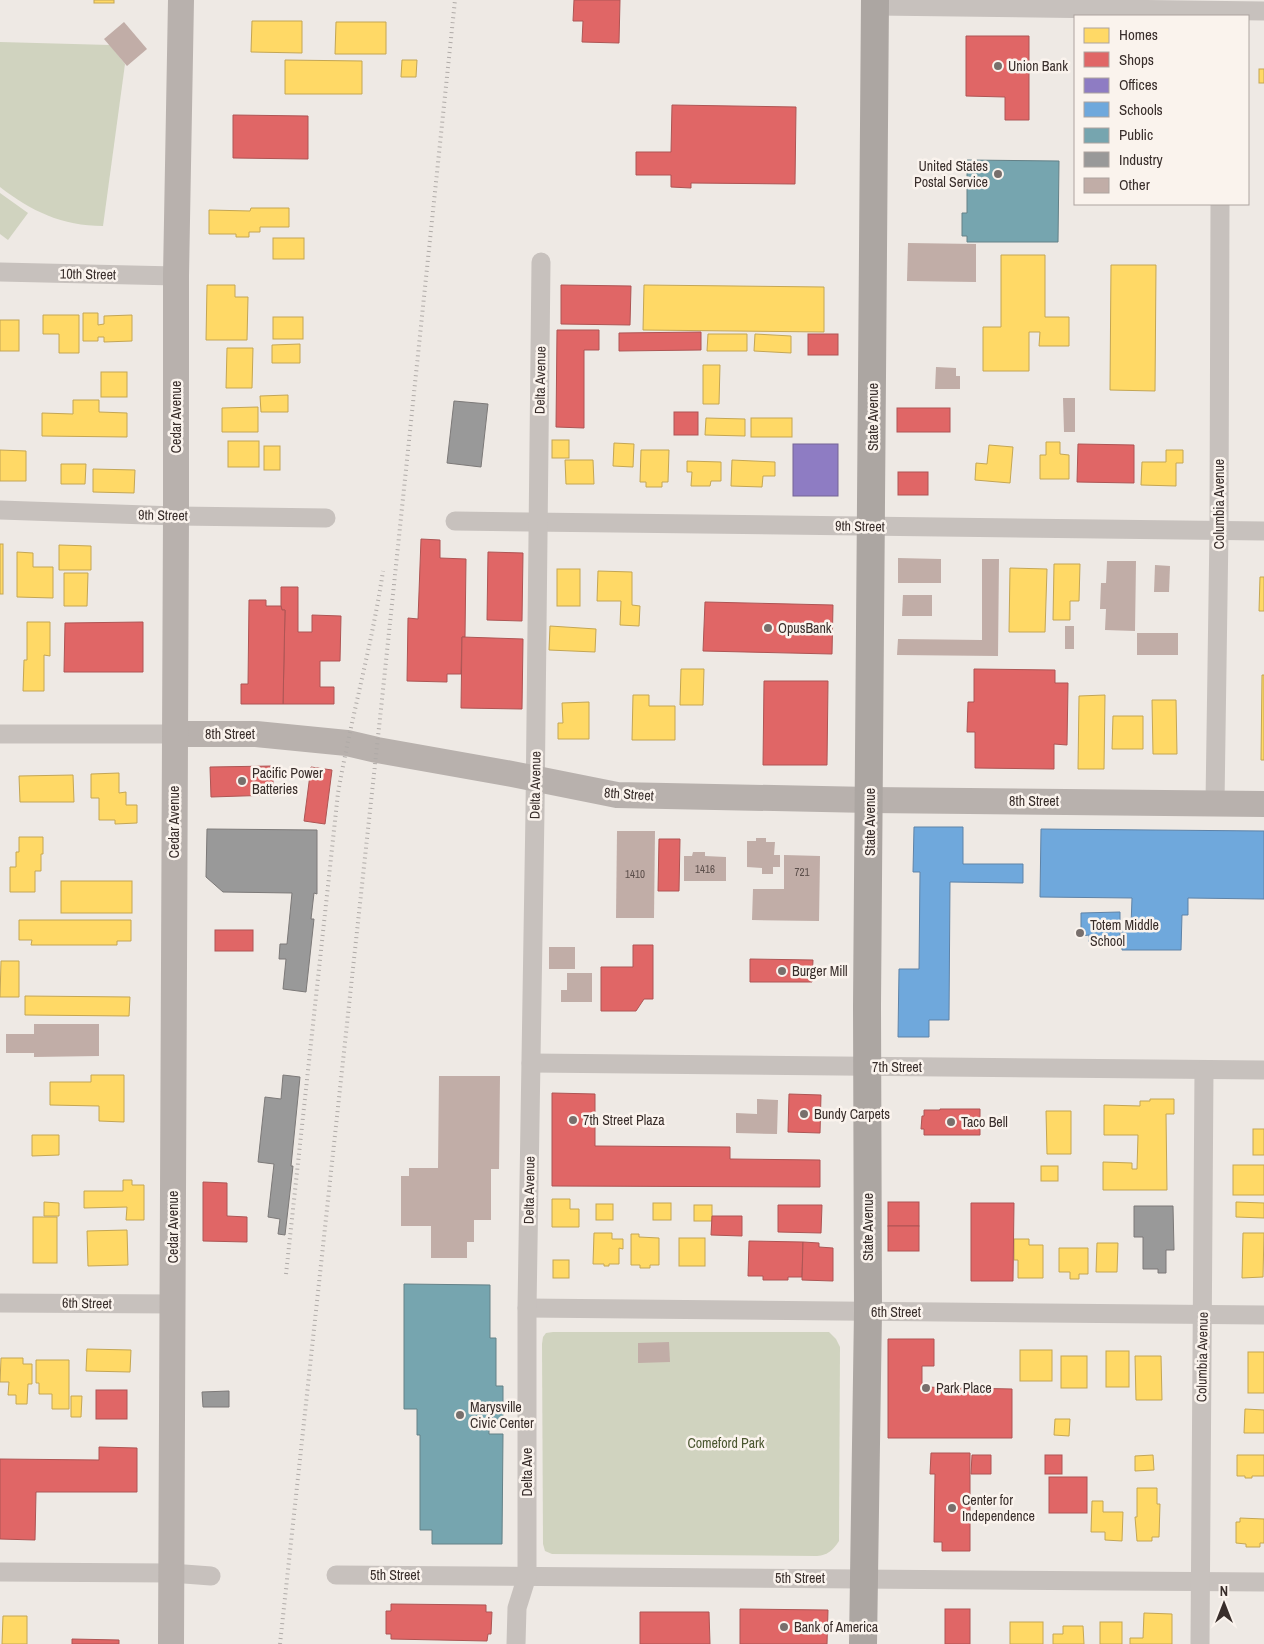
<svg xmlns="http://www.w3.org/2000/svg" width="1264" height="1644" viewBox="0 0 1264 1644" font-family="'Archivo Narrow',sans-serif">
  <style>
    .green { fill: #d0d3bf }
    .homes { fill: #ffd966; stroke: #c4a654 }
    .shops { fill: #e06666; stroke: #ae5554 }
    .offices { fill: #8e7cc3; stroke: #746595 }
    .schools { fill: #6fa8dc; stroke: #5f83a7 }
    .public { fill: #76a5af; stroke: #648187 }
    .industry { fill: #999; stroke: #7c7978 }
    .building { fill: #c1ada7 }
    .lines { fill: none; stroke-linecap: round; stroke-linejoin: round }
    .street { stroke: #c7c1bd; stroke-width: 19 }
    .secondary { stroke: #b8b1ad; stroke-width: 26 }
    .primary { stroke: #aca6a2; stroke-width: 28 }
    .rail { stroke: #afaaa7; stroke-width: 4; stroke-dasharray: 1 4; stroke-linecap: butt }
    .poi-dot { fill: #786f6c; stroke: #faf3ed; stroke-width: 2 }
    .labels { text-anchor: middle; stroke-width: 5; stroke-linejoin: round; paint-order: stroke }
    .number-label { font-size: 11px; fill: #5b4e4a }
    .poi-label { font-size: 14px; fill: #392e2b; stroke: #faf3ed; text-anchor: start }
    .street-label { font-size: 14px; fill: #392e2b; stroke: #faf3ed }
    .park-label { font-size: 14px; fill: #4a562f; stroke: #faf3ed }
  </style>
  <rect width="100%" height="100%" fill="#eee9e4"/>
  <g class="green">
    <path d="M0,42L110,45L125,64L103,226C62,226 31,211 0,187Z"/>
    <path d="M0,193L28,213L8,240L0,234Z"/>
    <path d="M553,1332H829L836,1339L840,1347L839,1541C833,1550 828,1555 817,1556L552,1554L545,1551L543,1544L542,1344L543,1337L546,1333Z"/>
  </g>
  <g class="homes">
    <rect x="94" y="0" width="20" height="3"/>
    <path d="M252,21H302V53L251,52Z"/>
    <path d="M336,22H386V54H335Z"/>
    <path d="M285,60L362,61V94H285Z"/>
    <path d="M402,60H417L416,77H401Z"/>
    <rect x="1259" y="69" width="5" height="14"/>
    <path d="M251,208H289V227H260V232H249V237H236V234H209V210L250,211Z"/>
    <rect x="273" y="238" width="31" height="21"/>
    <path d="M1001,255H1045V317H1069V346H1039L1040,332H1029V371H983V327H1001Z"/>
    <path d="M1111,265H1156L1155,391L1110,390Z"/>
    <path d="M207,285H235V297H248L247,340H206Z"/>
    <path d="M644,285L824,287V332L643,330Z"/>
    <path d="M83,313H98V325L104,324V316L132,315V341L104,342V337H98V341H83Z"/>
    <path d="M43,315H79V353H59V334H43Z"/>
    <rect x="273" y="317" width="30" height="22"/>
    <rect x="0" y="320" width="19" height="31"/>
    <path d="M708,334H747V351H707Z"/>
    <path d="M755,334L791,336V353L754,351Z"/>
    <path d="M300,344V363H272V345Z"/>
    <path d="M227,348H253L252,388H226Z"/>
    <path d="M703,365H720L719,404H703Z"/>
    <rect x="101" y="372" width="26" height="25"/>
    <path d="M288,395V412H261L260,396Z"/>
    <path d="M73,400H99V412L127,413V437L42,436V413L73,414Z"/>
    <path d="M258,407V432H222V408Z"/>
    <path d="M706,418L745,419V436L705,435Z"/>
    <rect x="751" y="418" width="41" height="19"/>
    <rect x="552" y="440" width="17" height="18"/>
    <rect x="228" y="441" width="31" height="26"/>
    <path d="M1046,442H1060V454L1069,455V479H1040V455H1046Z"/>
    <path d="M614,443L634,444L633,467L613,466Z"/>
    <path d="M989,445L1013,447L1010,483L975,480L976,463L987,464Z"/>
    <rect x="264" y="446" width="16" height="24"/>
    <path d="M0,450L26,451V481H0Z"/>
    <path d="M641,450H669L668,482H662V487H646V482H640Z"/>
    <path d="M1166,450H1183V463H1176V486L1141,485L1142,462H1166Z"/>
    <path d="M565,460H593L594,484H566Z"/>
    <path d="M732,460L775,462V476H763L762,487L731,486Z"/>
    <path d="M687,461L721,462V481H711L710,486H691L692,472H687Z"/>
    <path d="M61,464H86L85,484H61Z"/>
    <path d="M93,469L135,470L134,493L93,492Z"/>
    <rect x="0" y="544" width="3" height="50"/>
    <path d="M59,545L91,546V570H59Z"/>
    <path d="M17,552L33,553V567H53V598L17,597Z"/>
    <path d="M1054,564H1080L1079,601H1070V620H1053Z"/>
    <path d="M1010,568L1047,569L1045,632H1009Z"/>
    <rect x="557" y="569" width="23" height="37"/>
    <path d="M598,571L632,572V605L640,606L639,626L620,625L621,601H597Z"/>
    <path d="M64,573H88L87,606H64Z"/>
    <path d="M1260,577H1264V611H1259Z"/>
    <path d="M27,622H50V656L44,655V691H23L24,660H27Z"/>
    <path d="M550,626L596,629L595,652L549,650Z"/>
    <path d="M681,669H704L703,705H680Z"/>
    <path d="M1262,675H1264V760H1261Z"/>
    <path d="M633,695H649V706H675V740H632Z"/>
    <path d="M1105,695L1104,769H1078L1079,696Z"/>
    <path d="M1152,700H1176L1177,754H1153Z"/>
    <path d="M589,702V739H558V723H563L562,703Z"/>
    <path d="M1113,716H1143V749H1112Z"/>
    <path d="M119,773V793L126,792V805H137V823L115,824V820H99V798H91V774Z"/>
    <path d="M73,775L74,802H20L19,776Z"/>
    <path d="M19,837H43V854H41V871H35V892H10V867H16V852H19Z"/>
    <rect x="61" y="881" width="71" height="32"/>
    <path d="M19,920H131V941H117V945H31L32,940H19Z"/>
    <path d="M1,961H19V997H0Z"/>
    <path d="M25,996L130,997L129,1016L25,1015Z"/>
    <path d="M91,1075H124V1122L99,1121V1106L50,1105V1082H91Z"/>
    <path d="M1150,1099H1174V1114H1166L1167,1190H1103V1162L1132,1163V1169H1137L1138,1135H1104V1105L1140,1106V1101H1150Z"/>
    <path d="M1046,1111H1071V1154H1047Z"/>
    <rect x="1253" y="1129" width="11" height="26"/>
    <path d="M32,1135H59V1155L32,1156Z"/>
    <rect x="1233" y="1165" width="31" height="30"/>
    <rect x="1041" y="1166" width="17" height="15"/>
    <path d="M123,1180H132V1185H144V1220H126L127,1207L84,1208V1191H123Z"/>
    <path d="M552,1199H570V1209H579V1227H552Z"/>
    <path d="M44,1202L59,1203V1216H44Z"/>
    <path d="M1236,1202L1264,1203V1218L1236,1217Z"/>
    <rect x="653" y="1203" width="18" height="17"/>
    <rect x="596" y="1204" width="17" height="16"/>
    <rect x="694" y="1205" width="18" height="16"/>
    <rect x="33" y="1217" width="24" height="46"/>
    <path d="M127,1230L128,1265L88,1266L87,1231Z"/>
    <path d="M594,1233H612V1239H623V1249L619,1248V1264H609V1266H604V1264H593Z"/>
    <path d="M1243,1233H1264L1263,1277L1242,1278Z"/>
    <path d="M631,1234H639V1237L659,1238V1265H650V1268H640V1265H631Z"/>
    <rect x="679" y="1238" width="26" height="28"/>
    <path d="M1014,1239H1029V1245H1043V1278H1018V1260H1014Z"/>
    <path d="M1097,1243H1118L1117,1272H1096Z"/>
    <path d="M1059,1248H1088V1274H1079V1279H1070V1272H1059Z"/>
    <rect x="553" y="1260" width="16" height="18"/>
    <path d="M87,1349L131,1350L130,1372L86,1371Z"/>
    <rect x="1020" y="1350" width="32" height="31"/>
    <rect x="1106" y="1351" width="23" height="36"/>
    <rect x="1248" y="1352" width="16" height="41"/>
    <rect x="1061" y="1356" width="26" height="32"/>
    <path d="M1135,1356H1161L1162,1400H1136Z"/>
    <path d="M1,1358H23V1364H32V1384H28L27,1404H16V1395H8L9,1382H0Z"/>
    <path d="M36,1360H69V1409H52V1394H39V1383H36Z"/>
    <path d="M71,1396H82L81,1417H71Z"/>
    <path d="M1245,1409L1264,1410V1433H1244Z"/>
    <path d="M1055,1419H1070L1069,1436L1054,1435Z"/>
    <path d="M1153,1455L1154,1470L1135,1471V1456Z"/>
    <path d="M1237,1455H1264V1476H1252V1478H1245V1476H1237Z"/>
    <path d="M1137,1488H1157V1504H1160L1159,1537H1152V1541H1137L1135,1517H1137Z"/>
    <path d="M1092,1501H1103V1512H1123L1122,1541L1105,1540V1532H1091Z"/>
    <path d="M1240,1518L1264,1519V1543H1260V1547H1246V1544L1236,1543V1522H1240Z"/>
    <path d="M1144,1613L1172,1614V1644H1130V1638H1143Z"/>
    <path d="M3,1616H27V1644H2Z"/>
    <rect x="1010" y="1622" width="33" height="22"/>
    <rect x="1100" y="1622" width="22" height="22"/>
    <path d="M1063,1626H1083L1084,1644H1053V1634H1063Z"/>
  </g>
  <g class="shops">
    <path d="M574,0H620L619,43L582,42L583,21H573Z"/>
    <path d="M966,36H1029V120H1005V97L966,96Z"/>
    <path d="M672,105L796,107L795,184L691,183V188L671,187V175H636V152H671Z"/>
    <path d="M233,115L308,116V159L233,158Z"/>
    <path d="M561,285L631,286L630,325L561,324Z"/>
    <path d="M557,330H599V350H584V428L556,427Z"/>
    <path d="M701,332V350L619,351V333Z"/>
    <rect x="808" y="334" width="30" height="21"/>
    <rect x="897" y="408" width="53" height="24"/>
    <rect x="674" y="412" width="24" height="23"/>
    <path d="M1078,444L1134,445V483L1077,482Z"/>
    <rect x="898" y="472" width="30" height="23"/>
    <path d="M421,539L440,540V558L466,559L465,637H462L461,674H447V682L407,681L408,618L418,619Z"/>
    <path d="M488,552L523,553L522,621L487,620Z"/>
    <path d="M281,587H298V632H312V615L341,616L340,661H320V687H334V704H283L285,610H282L281,606Z"/>
    <path d="M249,600H266V606H281L282,610H285L283,704H241V684H248Z"/>
    <path d="M705,602L833,605L832,654L703,651Z"/>
    <path d="M143,622V672H64L65,623Z"/>
    <path d="M462,637L523,639L522,709L461,708Z"/>
    <path d="M974,669L1055,670V683H1068L1067,745L1054,744V769L975,768V732H967L968,702H974Z"/>
    <path d="M764,681H828L827,765H763Z"/>
    <path d="M273,766V795L211,797L210,767Z"/>
    <path d="M311,767L332,770L325,824L304,821Z"/>
    <path d="M659,839H680L679,891H658Z"/>
    <rect x="215" y="930" width="38" height="21"/>
    <path d="M633,945H653V999H644L636,1011H601V967H633Z"/>
    <path d="M750,959L813,960L812,982H750Z"/>
    <path d="M552,1093L595,1094V1146L730,1147V1159L820,1160V1187L552,1186Z"/>
    <path d="M789,1094L821,1095L820,1133L788,1132Z"/>
    <path d="M940,1109H980V1135H924V1129H921L922,1116H924V1110H940Z"/>
    <path d="M203,1182L227,1183V1216L247,1217V1242L203,1241Z"/>
    <rect x="888" y="1202" width="31" height="24"/>
    <path d="M971,1203H1014L1013,1281H971Z"/>
    <path d="M778,1205H822L821,1233L778,1232Z"/>
    <path d="M712,1216H742V1236L711,1235Z"/>
    <rect x="888" y="1226" width="31" height="25"/>
    <path d="M749,1241L803,1242L802,1277H788V1280H763V1276H748Z"/>
    <path d="M803,1242L819,1243V1247L833,1248V1281L802,1280Z"/>
    <path d="M888,1339H934V1366H922V1387L1012,1389V1438H888Z"/>
    <rect x="96" y="1390" width="31" height="29"/>
    <path d="M99,1447L137,1448V1492H36L35,1540L0,1539V1459L99,1460Z"/>
    <path d="M931,1453H970V1551H942V1542H934L935,1474H930Z"/>
    <path d="M972,1455H991V1474H971Z"/>
    <rect x="1045" y="1455" width="17" height="19"/>
    <rect x="1049" y="1477" width="38" height="36"/>
    <path d="M391,1604L486,1605V1612H492L491,1634H488L487,1641L391,1639V1634H386V1611H391Z"/>
    <path d="M740,1609L828,1610L827,1644H740Z"/>
    <rect x="945" y="1609" width="25" height="35"/>
    <path d="M640,1612H709L710,1644H640Z"/>
    <path d="M72,1639L119,1640V1644H72Z"/>
  </g>
  <rect class="offices" x="793" y="444" width="45" height="52"/>
  <g class="schools">
    <path d="M914,827H963V864H1023V883L950,882L949,1020H929V1037H898L899,969H919L920,872H913Z"/>
    <path d="M1041,829L1264,831V899L1188,898V915H1182L1181,950H1122V926H1131L1132,898L1040,897Z"/>
    <path d="M1120,912V941L1089,942V935L1081,936V913Z"/>
  </g>
  <g class="public">
    <path d="M967,160L1059,161L1058,242H967V236H962V213H967Z"/>
    <path d="M404,1284L490,1285V1338H496V1386H503V1421H489V1434H503L502,1544H432V1530H420V1435H417V1409H404Z"/>
  </g>
  <g class="industry">
    <path d="M454,401L488,404L481,467L447,463Z"/>
    <path d="M207,829L317,830V894L314,893L311,919H314L306,992L283,989L286,959H279L280,944H287L292,893L223,892L206,877Z"/>
    <path d="M283,1075L300,1077L291,1166H293L285,1235L278,1234L280,1219L268,1217L274,1164L258,1162L265,1097L281,1099Z"/>
    <path d="M1134,1206H1173L1174,1250H1166V1273H1158V1269H1143V1237H1134Z"/>
    <path d="M229,1391V1407H203L202,1392Z"/>
  </g>
  <g class="building">
    <path d="M124,22L147,49L127,66L104,39Z"/>
    <path d="M908,243L976,244V282L907,281Z"/>
    <path d="M936,367L956,368V376H960V389H935Z"/>
    <path d="M1063,398H1075V432H1064Z"/>
    <path d="M898,558L941,559V583H898Z"/>
    <path d="M982,559H999L998,656L897,655L898,639L982,640Z"/>
    <path d="M1107,561H1136L1135,631L1105,630L1106,609H1100L1101,583H1106Z"/>
    <path d="M1155,565L1170,566L1169,592H1154Z"/>
    <path d="M903,595H932V616H902Z"/>
    <rect x="1065" y="626" width="9" height="23"/>
    <rect x="1137" y="633" width="41" height="22"/>
    <path d="M617,831H655L654,918H616Z"/>
    <path d="M756,838H766V842H775L774,855H780V867H773V874H762V868L747,867V841H756Z"/>
    <path d="M693,852H705V856L726,857V881H684V856H692Z"/>
    <path d="M784,855L820,856L819,921L752,920L753,889H784Z"/>
    <rect x="549" y="947" width="26" height="22"/>
    <path d="M567,973H592V1002H561V990H567Z"/>
    <path d="M34,1024H99V1056L34,1057V1053H6V1034H34Z"/>
    <path d="M439,1076H500L499,1169H491V1220H474V1242H467V1258H431V1226H401V1176H409V1168H438Z"/>
    <path d="M757,1099L778,1100L777,1134L736,1133V1113L757,1114Z"/>
    <path d="M669,1342L670,1362L638,1363V1343Z"/>
  </g>
  <g class="lines">
    <g class="street">
      <path d="M876,6L1264,11"/>
      <path d="M0,272L176,276"/>
      <path d="M0,510L176,516L326,518"/>
      <path d="M455,521L1264,531"/>
      <path d="M0,734H175"/>
      <path d="M1215,803L1219,530L1220,204"/>
      <path d="M531,1063L1264,1070"/>
      <path d="M0,1303L173,1304"/>
      <path d="M527,1308L1264,1315"/>
      <path d="M0,1572L171,1573L211,1576"/>
      <path d="M336,1575L1264,1582"/>
      <path d="M516,1644L517,1608L527,1576V1308L535,811L541,262"/>
      <path d="M1200,1644L1204,1070"/>
    </g>
    <g class="secondary">
      <path d="M175,734H256L347,743L377,750L512,774L617,795L870,800L1264,804"/>
      <path d="M171,1644L176,516V276L181,0"/>
    </g>
    <path class="primary" d="M863,1644L868,1311L867,1006L875,0"/>
    <g class="rail">
      <path d="M286,1274L338,793C351,718 372,645 383,571"/>
      <path d="M280,1644L381,709L455,0"/>
    </g>
  </g>
  <g class="poi-dot">
    <circle cx="998" cy="66" r="5"/>
    <circle cx="998" cy="174" r="5"/>
    <circle cx="768" cy="628" r="5"/>
    <circle cx="242" cy="781" r="5"/>
    <circle cx="1080" cy="933" r="5"/>
    <circle cx="782" cy="971" r="5"/>
    <circle cx="804" cy="1114" r="5"/>
    <circle cx="573" cy="1120" r="5"/>
    <circle cx="951" cy="1122" r="5"/>
    <circle cx="926" cy="1388" r="5"/>
    <circle cx="460" cy="1415" r="5"/>
    <circle cx="952" cy="1508" r="5"/>
    <circle cx="784" cy="1627" r="5"/>
  </g>
  <g class="labels">
    <g class="number-label">
      <text x="705" y="873">1416</text>
      <text x="802" y="876">721</text>
      <text x="635" y="878">1410</text>
    </g>
    <g class="poi-label">
      <text x="1008" y="71">Union Bank</text>
      <text x="988" y="171" text-anchor="end">United States<tspan x="988" dy="16">Postal Service</tspan></text>
      <text x="778" y="633">OpusBank</text>
      <text x="252" y="778">Pacific Power<tspan x="252" dy="16">Batteries</tspan></text>
      <text x="1090" y="930">Totem Middle<tspan x="1090" dy="16">School</tspan></text>
      <text x="792" y="976">Burger Mill</text>
      <text x="814" y="1119">Bundy Carpets</text>
      <text x="583" y="1125">7th Street Plaza</text>
      <text x="961" y="1127">Taco Bell</text>
      <text x="936" y="1393">Park Place</text>
      <text x="470" y="1412">Marysville<tspan x="470" dy="16">Civic Center</tspan></text>
      <text x="962" y="1505">Center for<tspan x="962" dy="16">Independence</tspan></text>
      <text x="794" y="1632">Bank of America</text>
    </g>
    <g class="street-label">
      <text transform="translate(88 274) rotate(1)" y="5">10th Street</text>
      <text transform="translate(540 380) rotate(-89)" y="5">Delta Avenue</text>
      <text transform="translate(176 417) rotate(-90)" y="5">Cedar Avenue</text>
      <text transform="translate(873 417) rotate(-90)" y="5">State Avenue</text>
      <text transform="translate(1219 504) rotate(-90)" y="5">Columbia Avenue</text>
      <text transform="translate(163 515) rotate(1)" y="5">9th Street</text>
      <text transform="translate(860 526) rotate(1)" y="5">9th Street</text>
      <text x="230" y="739">8th Street</text>
      <text transform="translate(535 785) rotate(-89)" y="5">Delta Avenue</text>
      <text transform="translate(629 794) rotate(4)" y="5">8th Street</text>
      <text x="1034" y="806">8th Street</text>
      <text transform="translate(174 822) rotate(-90)" y="5">Cedar Avenue</text>
      <text transform="translate(870 822) rotate(-90)" y="5">State Avenue</text>
      <text x="897" y="1072">7th Street</text>
      <text transform="translate(529 1190) rotate(-89)" y="5">Delta Avenue</text>
      <text transform="translate(173 1227) rotate(-90)" y="5">Cedar Avenue</text>
      <text transform="translate(868 1227) rotate(-90)" y="5">State Avenue</text>
      <text transform="translate(87 1303) rotate(1)" y="5">6th Street</text>
      <text x="896" y="1317">6th Street</text>
      <text transform="translate(1202 1357) rotate(-89)" y="5">Columbia Avenue</text>
      <text transform="translate(527 1472) rotate(-90)" y="5">Delta Ave</text>
      <text x="395" y="1580">5th Street</text>
      <text x="800" y="1583">5th Street</text>
    </g>
    <g class="park-label">
      <text x="726" y="1448">Comeford Park</text>
    </g>
  </g>
  <rect x="1074" y="15" width="175" height="190" fill="#faf3ed" stroke="#ada49f"/>
  <rect x="1084" y="28" width="25" height="15" fill="#ffd966" stroke="#ada49f"/>
  <text x="1119" y="40" font-size="15" fill="#392e2b">Homes</text>
  <rect x="1084" y="52" width="25" height="15" fill="#e06666" stroke="#ada49f"/>
  <text x="1119" y="65" font-size="15" fill="#392e2b">Shops</text>
  <rect x="1084" y="78" width="25" height="15" fill="#8e7cc3" stroke="#ada49f"/>
  <text x="1119" y="90" font-size="15" fill="#392e2b">Offices</text>
  <rect x="1084" y="102" width="25" height="15" fill="#6fa8dc" stroke="#ada49f"/>
  <text x="1119" y="115" font-size="15" fill="#392e2b">Schools</text>
  <rect x="1084" y="128" width="25" height="15" fill="#76a5af" stroke="#ada49f"/>
  <text x="1119" y="140" font-size="15" fill="#392e2b">Public</text>
  <rect x="1084" y="152" width="25" height="15" fill="#999999" stroke="#ada49f"/>
  <text x="1119" y="165" font-size="15" fill="#392e2b">Industry</text>
  <rect x="1084" y="178" width="25" height="15" fill="#c1ada7" stroke="#ada49f"/>
  <text x="1119" y="190" font-size="15" fill="#392e2b">Other</text>
  <g transform="translate(1224 1604)" stroke="#faf3ed" stroke-width="4" paint-order="stroke">
  <path d="M0-4L9 19L0 12L-9 19Z" fill="#392e2b"/>
  <text y="-8" font-size="14" font-weight="bold" text-anchor="middle" fill="#392e2b">N</text>
  </g>
</svg>
